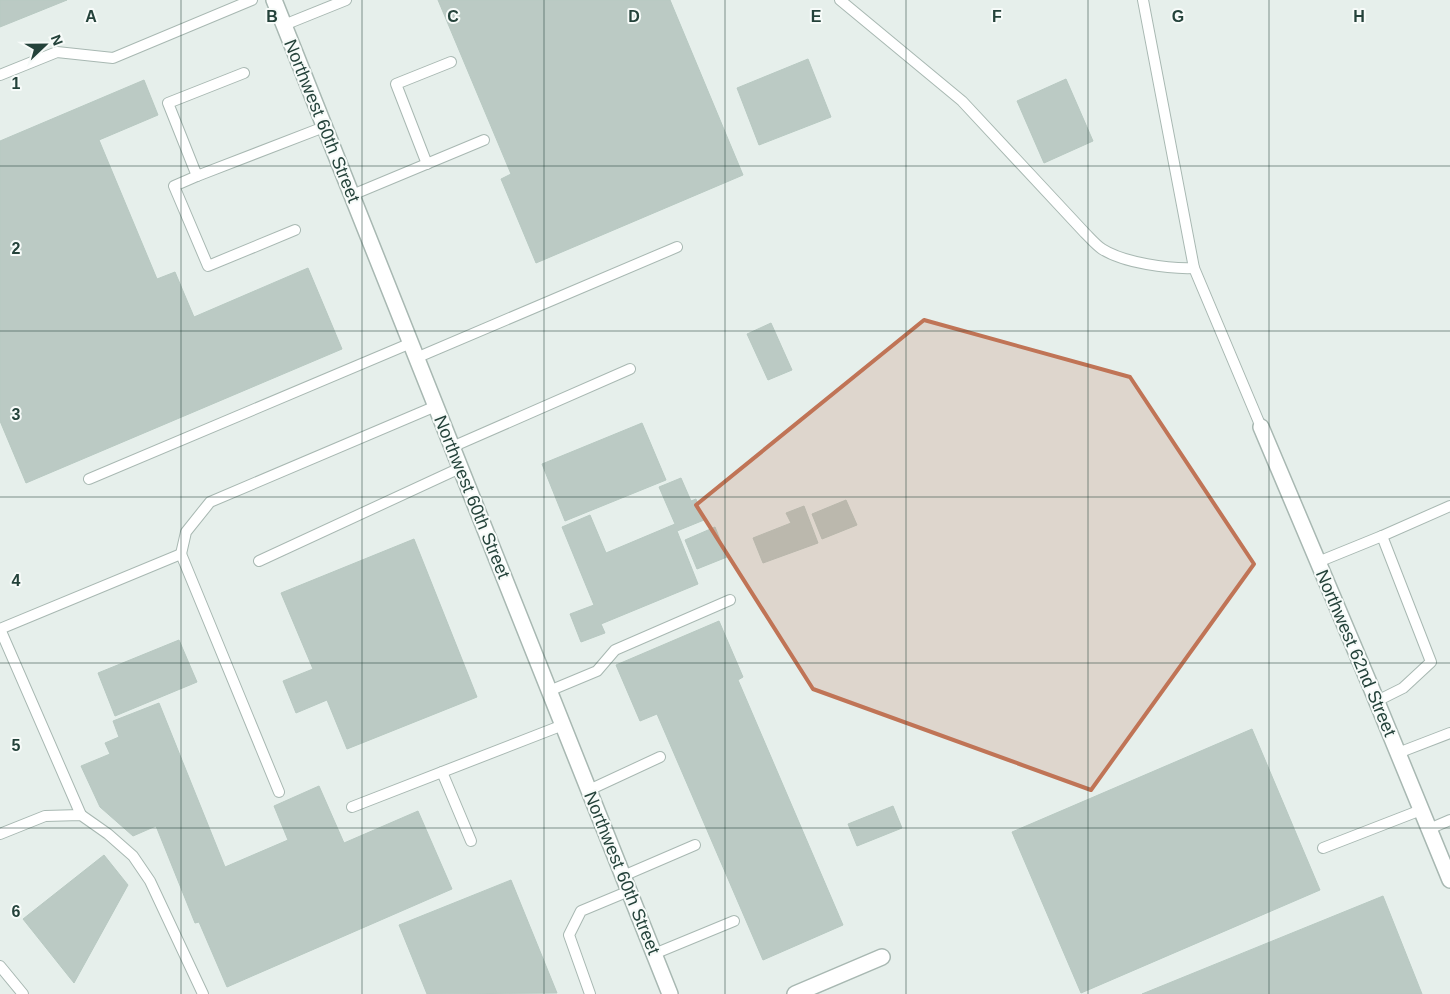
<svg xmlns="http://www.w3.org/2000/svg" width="1450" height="994" viewBox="0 0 1450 994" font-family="Helvetica,sans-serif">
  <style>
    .building { fill: #bbcac4; stroke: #b8c9c2 }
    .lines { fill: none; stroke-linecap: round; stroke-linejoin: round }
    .service-casing { stroke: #a8b8b2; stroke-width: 12 }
    .minor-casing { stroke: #a8b8b2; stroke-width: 18 }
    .service { stroke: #fff; stroke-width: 10 }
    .minor { stroke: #fff; stroke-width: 15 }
    .marked { fill: #c07456; fill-opacity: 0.2; stroke: #c07456; stroke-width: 4; stroke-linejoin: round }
    .grid { fill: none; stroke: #24423a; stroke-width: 1; stroke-opacity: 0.55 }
    .labels { text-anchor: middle; stroke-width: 4; stroke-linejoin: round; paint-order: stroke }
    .street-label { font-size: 18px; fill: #24423a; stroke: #f7fbf9 }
    .grid-label { font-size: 16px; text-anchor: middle; font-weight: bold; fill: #24423a; stroke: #f7fbf9; stroke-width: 4; stroke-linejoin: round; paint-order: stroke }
  </style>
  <rect width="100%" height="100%" fill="#e6efeb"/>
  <g class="building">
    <path d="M0,0H67L0,27Z"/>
    <path d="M438,0H670L743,175L536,263L501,179L511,174Z"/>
    <path d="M808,59L831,117L759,145L737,88Z"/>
    <path d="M1066,79L1093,141L1044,163L1017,101Z"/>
    <path d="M144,80L158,115L99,140L157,279L175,272L194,317L308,268L342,349L26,483L0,421V141Z"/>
    <path d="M771,323L792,370L768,380L747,334Z"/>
    <path d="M642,423L666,480L565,521L542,464Z"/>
    <path d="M681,478L691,501L696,499L704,520L677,531L698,584L601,624L605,633L581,642L570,614L594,605L562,527L590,515L606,553L675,524L659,487Z"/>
    <path d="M846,500L857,525L822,539L812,514Z"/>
    <path d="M804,506L818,543L763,563L753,538L791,523L786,513Z"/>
    <path d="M715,527L727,557L697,569L685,540Z"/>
    <path d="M414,539L477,697L347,749L327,700L296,713L283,681L313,669L281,593Z"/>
    <path d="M719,621L743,677L738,680L843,925L763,960L657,714L640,721L616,665Z"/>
    <path d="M179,640L197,682L115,716L98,673Z"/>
    <path d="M159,703L225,867L288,840L274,806L319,786L344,843L418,811L452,889L227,987L199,922L195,923L156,826L133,836L100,807L81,766L110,754L105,743L119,737L113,721Z"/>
    <path d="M1252,729L1320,890L1081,993L1012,832Z"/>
    <path d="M893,806L902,828L857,846L848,824Z"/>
    <path d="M104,855L128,885L74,983L23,919Z"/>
    <path d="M511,880L557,993L427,994L399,925Z"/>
    <path d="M1383,896L1422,994H1142Z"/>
  </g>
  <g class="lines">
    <g class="service-casing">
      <g id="service">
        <path d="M840,0L962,101L1085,233C1090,238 1096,245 1102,249C1124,263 1169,269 1194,268"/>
        <path d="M1143,0L1194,268L1261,427"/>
        <path d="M284,25L346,0"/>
        <path d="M244,73L168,103L197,176L324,127"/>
        <path d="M0,75L57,52L113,58L252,0"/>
        <path d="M427,164L396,84L451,62"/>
        <path d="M197,176L174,186L208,266L295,230"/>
        <path d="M352,195L484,140"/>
        <path d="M416,358L677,247"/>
        <path d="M452,447L630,369"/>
        <path d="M89,479L411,343"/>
        <path d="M1382,536L1450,506"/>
        <path d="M181,554L186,532L210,502L436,406"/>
        <path d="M259,561L460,468"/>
        <path d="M1318,562L1382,536L1431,662L1403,688L1377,701"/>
        <path d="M0,629L181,554L279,792"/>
        <path d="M0,629L81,815"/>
        <path d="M549,691L597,671L615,650L730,600"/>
        <path d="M1398,753L1450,733"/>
        <path d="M442,772L471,841"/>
        <path d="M589,790L660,757"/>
        <path d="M352,807L563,725"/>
        <path d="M1429,829L1450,820"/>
        <path d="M0,834L45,816L81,815L108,834L133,856L150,881L203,994"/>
        <path d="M1323,848L1421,810"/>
        <path d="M623,876L695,845"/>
        <path d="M654,954L734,921"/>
        <path d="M0,966L23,994"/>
        <path d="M590,994L569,935L581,911L629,891"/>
      </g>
    </g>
    <g class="minor-casing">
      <g id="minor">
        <path d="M274,0L670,994"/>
        <path d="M1261,427L1370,685L1450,880"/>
        <path d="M795,994L882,957"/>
      </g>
    </g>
    <use href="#service" class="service"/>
    <use href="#minor" class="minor"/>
  </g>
  <path class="marked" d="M924,320L1130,377L1254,564L1091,790L813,689L696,505Z"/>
  <path class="grid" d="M181,0V994M362,0V994M544,0V994M725,0V994M906,0V994M1088,0V994M1269,0V994M0,166H1450M0,331H1450M0,497H1450M0,663H1450M0,828H1450"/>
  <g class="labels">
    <g class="street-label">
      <text transform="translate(322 121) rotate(68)" y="6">Northwest 60th Street</text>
      <text transform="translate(472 497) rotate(68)" y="6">Northwest 60th Street</text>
      <text transform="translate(1356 653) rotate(67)" y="6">Northwest 62nd Street</text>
      <text transform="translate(622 873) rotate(68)" y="6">Northwest 60th Street</text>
    </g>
  </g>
  <g class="grid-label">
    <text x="91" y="22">A</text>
    <text x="272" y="22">B</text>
    <text x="453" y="22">C</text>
    <text x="634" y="22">D</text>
    <text x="816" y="22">E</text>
    <text x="997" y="22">F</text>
    <text x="1178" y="22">G</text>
    <text x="1359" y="22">H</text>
    <text x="16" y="89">1</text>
    <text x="16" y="254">2</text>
    <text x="16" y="420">3</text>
    <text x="16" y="586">4</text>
    <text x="16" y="751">5</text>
    <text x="16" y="917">6</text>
  </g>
  <g transform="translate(45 45) rotate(68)" stroke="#f7fbf9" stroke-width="4" paint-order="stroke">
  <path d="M0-4L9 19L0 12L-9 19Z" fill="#24423a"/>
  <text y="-8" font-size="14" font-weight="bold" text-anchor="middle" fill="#24423a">N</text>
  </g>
</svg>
